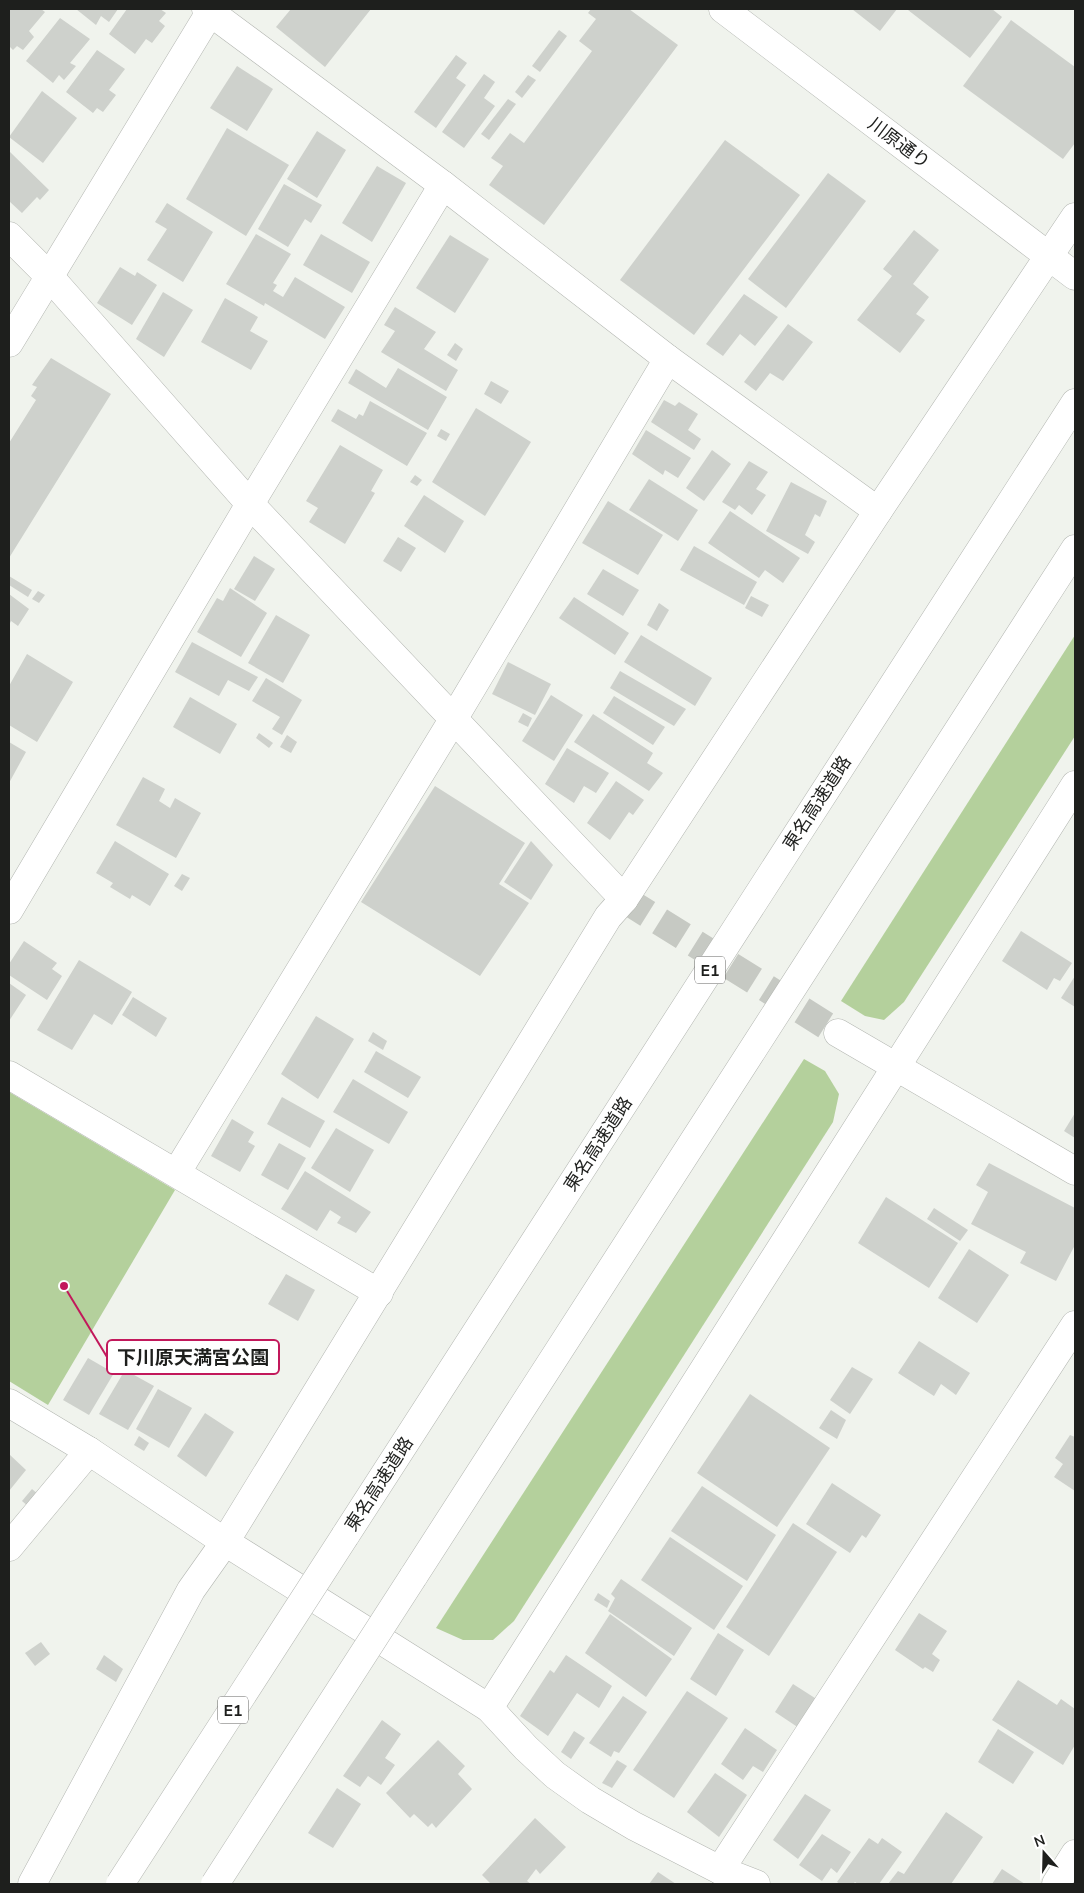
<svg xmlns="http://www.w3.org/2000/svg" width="1084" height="1893" viewBox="0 0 1084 1893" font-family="'Nunito Sans','Noto Sans JP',sans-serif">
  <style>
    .green { fill: #b4d09c }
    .building { fill: #ced1cc }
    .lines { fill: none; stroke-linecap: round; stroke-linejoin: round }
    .minor-tunnel { stroke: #c6c9c3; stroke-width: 28; stroke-dasharray: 28 14; stroke-linecap: butt }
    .minor-casing { stroke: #b3b6b1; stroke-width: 29 }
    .tertiary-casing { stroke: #b3b6b1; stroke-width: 29 }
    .motorway-casing { stroke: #b3b6b1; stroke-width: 29 }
    .minor { stroke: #fff; stroke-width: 28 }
    .tertiary { stroke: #fff; stroke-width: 28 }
    .motorway { stroke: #fff; stroke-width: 28 }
    .motorway-bridge-casing { stroke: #b3b6b1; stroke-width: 29; stroke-linecap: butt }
    .motorway-bridge { stroke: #fff; stroke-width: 28 }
    .labels { text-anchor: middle; stroke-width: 4; stroke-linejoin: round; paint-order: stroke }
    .shield { fill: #fff; stroke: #626261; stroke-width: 1 }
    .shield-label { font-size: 16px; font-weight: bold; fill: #1e1f1d }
    .street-label { font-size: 18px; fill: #1e1f1d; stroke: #fff }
    .leader { fill: none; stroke: #c2185b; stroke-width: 2 }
    .callout-dot { fill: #c2185b; stroke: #fff; stroke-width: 2 }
    .callout { fill: #fff; stroke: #c2185b; stroke-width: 2 }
    .callout-label { font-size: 19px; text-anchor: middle; font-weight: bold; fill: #1e1f1d }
  </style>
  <rect width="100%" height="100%" fill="#f0f3ed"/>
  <g class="green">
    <path d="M1075,635V736L904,1002L884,1020L865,1016L841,1001Z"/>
    <path d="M804,1059L825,1071L839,1094L833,1122L514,1621L493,1640H463L436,1628Z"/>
    <path d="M9,1092L175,1190L48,1405L9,1381Z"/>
  </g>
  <g class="building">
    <path d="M9,9H41L45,12L29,31L34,37L23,50L17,46L13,50L9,46Z"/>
    <path d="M76,9H118L109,22L101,16L96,25Z"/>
    <path d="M127,9H160L166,13L159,21L165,26L152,43L146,39L135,54L109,34Z"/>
    <path d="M291,9H371L325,67L276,27Z"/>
    <path d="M591,9H629L678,45L544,225L489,185L503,166L491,158L510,133L524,143L592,51L579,41L596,19L588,13Z"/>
    <path d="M852,9H897L880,31Z"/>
    <path d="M910,9H992L1002,17L970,58L908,10Z"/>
    <path d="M60,18L90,39L70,63L76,66L64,80L59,75L53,83L26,61Z"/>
    <path d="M1011,20L1075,67V143L1063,159L963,86Z"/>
    <path d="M559,30L567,36L540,72L532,66Z"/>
    <path d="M97,50L125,69L109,90L116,95L103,112L97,108L93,113L66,92Z"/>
    <path d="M456,55L467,63L456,78L466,85L436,128L414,112Z"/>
    <path d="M237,66L273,89L247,131L210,108Z"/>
    <path d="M484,74L495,82L484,98L495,106L464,148L442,132Z"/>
    <path d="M528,75L536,80L522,98L515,92Z"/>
    <path d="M42,91L77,118L43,163L9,137Z"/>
    <path d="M508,99L516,104L489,140L481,134Z"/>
    <path d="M227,128L289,165L246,236L186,199Z"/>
    <path d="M317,131L346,150L317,198L287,179Z"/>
    <path d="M725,140L800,195L694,335L620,280Z"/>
    <path d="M9,151L49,190L40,200L37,197L22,213L9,201Z"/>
    <path d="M377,166L406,183L372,242L342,223Z"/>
    <path d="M828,173L866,201L786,308L748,279Z"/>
    <path d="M284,184L322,205L311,223L305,219L288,247L258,229Z"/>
    <path d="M167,203L213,232L183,282L147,260L167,229L155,222Z"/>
    <path d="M914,230L939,250L913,284L929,297L916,314L925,320L900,353L857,320L892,276L883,269Z"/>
    <path d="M256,234L291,254L273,283L277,285L273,291L283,297L295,277L345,307L325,339L265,303L264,306L226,284Z"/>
    <path d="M321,234L370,262L352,293L303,265Z"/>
    <path d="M450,235L489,259L455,313L416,288Z"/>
    <path d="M120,267L135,276L137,272L157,285L132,325L97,303Z"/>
    <path d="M163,292L193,310L164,357L136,339Z"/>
    <path d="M744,294L778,317L755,346L740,334L723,356L706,344Z"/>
    <path d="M225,298L258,317L250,331L268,341L251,370L201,342Z"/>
    <path d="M395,307L436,332L424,349L458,370L446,391L381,352L395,331L384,325Z"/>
    <path d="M788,324L813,342L783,381L770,373L756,391L744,382Z"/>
    <path d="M455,343L463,349L456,361L447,355Z"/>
    <path d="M51,358L111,394L9,558V443L36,400L31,396L37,387L32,385Z"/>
    <path d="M398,368L447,397L428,430L348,383L356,369L386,388Z"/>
    <path d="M491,381L509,391L501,404L484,394Z"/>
    <path d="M664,400L675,406L679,402L698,414L688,430L701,439L694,450L651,422Z"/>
    <path d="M370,401L427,433L407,466L331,421L338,409L356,419L359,414L363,416Z"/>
    <path d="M476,408L531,442L485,516L432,482Z"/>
    <path d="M441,429L450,434L446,441L437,436Z"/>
    <path d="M646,430L691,458L678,478L665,470L663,475L632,454Z"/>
    <path d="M340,445L383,470L371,491L375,493L345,544L309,522L318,508L306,501Z"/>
    <path d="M712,450L731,464L704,501L686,488Z"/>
    <path d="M749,461L768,472L756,489L766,495L752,515L739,505L735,510L722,502Z"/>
    <path d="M415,475L422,480L417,486L410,482Z"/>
    <path d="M649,479L698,510L678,541L629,510Z"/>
    <path d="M791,482L827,501L820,517L815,514L805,535L815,542L808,554L766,531Z"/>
    <path d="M424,495L464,521L445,553L404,526Z"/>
    <path d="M608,501L663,535L638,575L582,543Z"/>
    <path d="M730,511L800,558L783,583L765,570L759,578L708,543Z"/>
    <path d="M398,537L416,548L401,572L383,561Z"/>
    <path d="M694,546L757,582L744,605L680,570Z"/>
    <path d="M254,556L275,569L255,601L234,589Z"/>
    <path d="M603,569L639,590L623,616L587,594Z"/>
    <path d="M9,576L32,590L28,597L9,585Z"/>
    <path d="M230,588L267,613L241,657L197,632L217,598L223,601Z"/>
    <path d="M38,591L45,595L39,603L32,599Z"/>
    <path d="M9,594L29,609L18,626L11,621L9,625Z"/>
    <path d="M751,596L769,605L762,617L745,608Z"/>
    <path d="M574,597L629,633L615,655L559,618Z"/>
    <path d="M659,603L669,610L657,631L647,625Z"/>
    <path d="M276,615L310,635L283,683L248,663Z"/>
    <path d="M641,635L712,678L695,706L624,662Z"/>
    <path d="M192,642L258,677L249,691L228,680L219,696L175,672Z"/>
    <path d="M27,654L73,682L37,742L9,725V686Z"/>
    <path d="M508,662L551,684L535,715L492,694Z"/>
    <path d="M620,671L686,709L674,726L610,688Z"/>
    <path d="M266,678L302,700L282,735L272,729L280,717L252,701Z"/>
    <path d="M551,695L583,715L554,761L522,741Z"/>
    <path d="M614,696L665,727L653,745L603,713Z"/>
    <path d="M190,697L237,724L220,754L173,727Z"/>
    <path d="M523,713L532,718L528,727L518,722Z"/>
    <path d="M593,714L653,753L647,763L663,773L649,791L574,742Z"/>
    <path d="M259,733L273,743L269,748L256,738Z"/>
    <path d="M287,735L297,742L291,753L280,747Z"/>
    <path d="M9,742L26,752L9,783Z"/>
    <path d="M567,748L609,773L596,793L584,786L574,803L545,784Z"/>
    <path d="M143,777L165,789L159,801L170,808L175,798L201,813L176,858L116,825Z"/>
    <path d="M616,781L644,800L633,815L629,812L610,840L587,823Z"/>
    <path d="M435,786L525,843L499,884L529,903L480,976L361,902Z"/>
    <path d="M115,841L169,874L150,906L132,895L130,899L110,887L113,883L96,873Z"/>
    <path d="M531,841L553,865L531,900L504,882Z"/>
    <path d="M182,874L190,878L182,891L174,886Z"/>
    <path d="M1021,931L1072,963L1060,981L1054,978L1047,990L1002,961Z"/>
    <path d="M24,941L57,963L52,969L62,976L47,1000L9,975V964Z"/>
    <path d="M79,960L132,992L112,1025L94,1014L72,1050L37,1030Z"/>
    <path d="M1075,976V1007L1061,998Z"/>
    <path d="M9,983L26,995L9,1021Z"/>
    <path d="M133,997L167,1018L156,1037L122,1015Z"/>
    <path d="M316,1016L354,1039L318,1099L281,1074Z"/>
    <path d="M373,1032L387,1041L383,1050L368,1041Z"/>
    <path d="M376,1051L421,1077L408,1098L364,1072Z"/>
    <path d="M353,1079L408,1112L389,1144L333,1112Z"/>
    <path d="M282,1097L325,1121L310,1148L267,1124Z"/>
    <path d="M1075,1113V1138L1064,1131Z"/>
    <path d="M232,1119L254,1132L248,1142L255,1146L240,1172L211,1156Z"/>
    <path d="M336,1128L374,1150L350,1192L311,1168Z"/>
    <path d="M279,1143L306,1158L288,1190L261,1175Z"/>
    <path d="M989,1163L1075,1208V1245L1056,1281L1020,1263L1026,1252L971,1224L988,1192L976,1185Z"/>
    <path d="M305,1171L371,1212L356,1233L337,1223L341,1217L330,1210L317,1231L281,1209Z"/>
    <path d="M886,1197L958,1243L929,1288L858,1243Z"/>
    <path d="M934,1208L968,1230L960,1241L927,1219Z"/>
    <path d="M969,1249L1009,1275L977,1323L938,1298Z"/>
    <path d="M286,1274L315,1290L298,1321L268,1304Z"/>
    <path d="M919,1341L970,1373L956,1395L941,1384L934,1396L898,1373Z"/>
    <path d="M88,1358L114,1373L89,1415L63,1400Z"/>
    <path d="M852,1367L873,1379L850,1414L830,1400Z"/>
    <path d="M125,1370L154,1386L128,1430L99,1414Z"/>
    <path d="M158,1389L192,1408L169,1448L136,1429Z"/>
    <path d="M750,1394L830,1448L777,1527L697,1473Z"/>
    <path d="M831,1410L846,1420L837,1439L819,1428Z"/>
    <path d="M205,1413L234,1432L206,1477L177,1456Z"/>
    <path d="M1070,1435L1075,1437V1491L1054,1477L1063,1464L1055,1458Z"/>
    <path d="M139,1436L149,1443L144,1451L134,1445Z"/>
    <path d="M9,1454L26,1470L9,1491Z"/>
    <path d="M832,1483L881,1515L866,1538L862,1535L850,1553L806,1524Z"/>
    <path d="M702,1486L776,1535L747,1581L671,1531Z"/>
    <path d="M32,1489L39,1495L29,1507L22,1501Z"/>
    <path d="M793,1523L837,1552L769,1656L726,1627Z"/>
    <path d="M670,1537L743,1586L714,1630L641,1580Z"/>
    <path d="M621,1579L692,1628L674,1656L608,1611L615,1598L611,1594Z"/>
    <path d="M598,1593L610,1601L607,1608L594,1600Z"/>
    <path d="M919,1613L947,1631L932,1654L940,1660L933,1672L925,1667L923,1669L895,1650Z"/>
    <path d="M610,1614L672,1659L646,1697L585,1653Z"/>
    <path d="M718,1633L744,1650L716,1696L690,1679Z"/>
    <path d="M41,1642L50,1654L35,1666L25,1653Z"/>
    <path d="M104,1655L123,1669L116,1682L96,1669Z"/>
    <path d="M566,1655L612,1686L599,1708L577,1693L548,1736L520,1716L550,1670L554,1673Z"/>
    <path d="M1018,1680L1057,1705L1061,1699L1075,1709V1745L1063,1765L992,1720Z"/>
    <path d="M793,1684L818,1700L799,1728L775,1712Z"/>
    <path d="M687,1691L728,1718L674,1798L633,1770Z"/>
    <path d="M623,1696L647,1712L619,1753L614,1751L611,1757L589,1743Z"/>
    <path d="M382,1720L401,1734L385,1758L395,1765L381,1785L368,1776L360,1787L343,1776Z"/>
    <path d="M745,1728L777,1750L763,1772L753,1766L743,1780L721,1764Z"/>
    <path d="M998,1729L1034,1752L1013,1784L978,1762Z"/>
    <path d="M574,1731L585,1738L571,1759L561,1752Z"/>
    <path d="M438,1740L465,1766L458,1774L472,1789L436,1828L432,1823L428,1827L414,1814L410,1818L386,1793Z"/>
    <path d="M617,1760L627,1766L612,1788L602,1783Z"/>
    <path d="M715,1773L747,1795L719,1837L687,1812Z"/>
    <path d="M337,1788L361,1804L333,1848L308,1833Z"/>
    <path d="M805,1794L831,1810L798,1859L773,1840Z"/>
    <path d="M946,1812L983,1837L951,1884H888L898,1871L904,1874Z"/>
    <path d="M535,1818L566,1847L540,1874L536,1869L527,1881L531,1884H491L482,1875Z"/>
    <path d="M822,1834L851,1852L837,1873L831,1868L822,1881L799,1865Z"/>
    <path d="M869,1838L878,1844L882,1838L902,1852L879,1884H858L855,1882L853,1884H840L837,1882Z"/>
    <path d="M1002,1869L1025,1884H992Z"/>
    <path d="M658,1872L676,1884H649Z"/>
  </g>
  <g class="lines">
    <path class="minor-tunnel" d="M624,899L838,1033"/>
    <g class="minor-casing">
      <g id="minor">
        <path d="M206,9L443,185L668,359L878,511"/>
        <path d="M9,236L49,276L250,504L624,899"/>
        <path d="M9,910L250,504L443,185"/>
        <path d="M838,1033L1075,1171"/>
        <path d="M9,1075L379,1293"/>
        <path d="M177,1172L454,718L668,359"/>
        <path d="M9,1403L89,1451L225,1542L489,1708L526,1748L555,1775L590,1800L634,1826L720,1870L756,1884"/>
        <path d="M9,1547L89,1451"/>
        <path d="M489,1708L1075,785"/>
        <path d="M720,1870L1075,1325"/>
        <path d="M32,1884L191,1590L225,1542L608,917L624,899L878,511L1075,217"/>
        <path d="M1056,1884L1075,1854"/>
      </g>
    </g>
    <g class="tertiary-casing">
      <g id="tertiary">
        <path d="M723,9L1075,276"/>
        <path d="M9,343L212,9"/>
      </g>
    </g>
    <g class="motorway-casing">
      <g id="motorway">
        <path d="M345,1536L1075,403"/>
        <path d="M413,1577L1075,549"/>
      </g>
    </g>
    <use href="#minor" class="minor"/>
    <use href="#tertiary" class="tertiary"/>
    <use href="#motorway" class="motorway"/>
    <g class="motorway-bridge-casing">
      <g id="motorway-bridge">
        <path d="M120,1884L345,1536"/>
        <path d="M215,1884L413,1577"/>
      </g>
    </g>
    <use href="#motorway-bridge" class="motorway-bridge"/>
  </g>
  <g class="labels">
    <g class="shield">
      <rect x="695" y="956.5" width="30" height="27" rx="4"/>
      <rect x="218" y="1696.5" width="30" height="27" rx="4"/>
    </g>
    <g class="shield-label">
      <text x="710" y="976">E1</text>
      <text x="233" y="1716">E1</text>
    </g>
    <g class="street-label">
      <text transform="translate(899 143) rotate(37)" y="6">川原通り</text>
      <text transform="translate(817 803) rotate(-57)" y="6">東名高速道路</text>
      <text transform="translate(598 1144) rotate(-57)" y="6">東名高速道路</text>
      <text transform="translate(379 1484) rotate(-57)" y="6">東名高速道路</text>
    </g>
  </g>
  <path class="leader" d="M64 1286L107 1357"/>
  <circle class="callout-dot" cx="64" cy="1286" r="5"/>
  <rect class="callout" x="107" y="1340" width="172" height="34" rx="5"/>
  <g class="callout-label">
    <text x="193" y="1364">下川原天満宮公園</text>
  </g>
  <rect width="1084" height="1893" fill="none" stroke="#1e1f1d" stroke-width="20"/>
  <g transform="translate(1044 1853) rotate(340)" stroke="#ffffff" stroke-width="4" paint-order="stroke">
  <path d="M0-4L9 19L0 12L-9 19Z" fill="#1e1f1d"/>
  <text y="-8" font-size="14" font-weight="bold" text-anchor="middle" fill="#1e1f1d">N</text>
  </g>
</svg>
